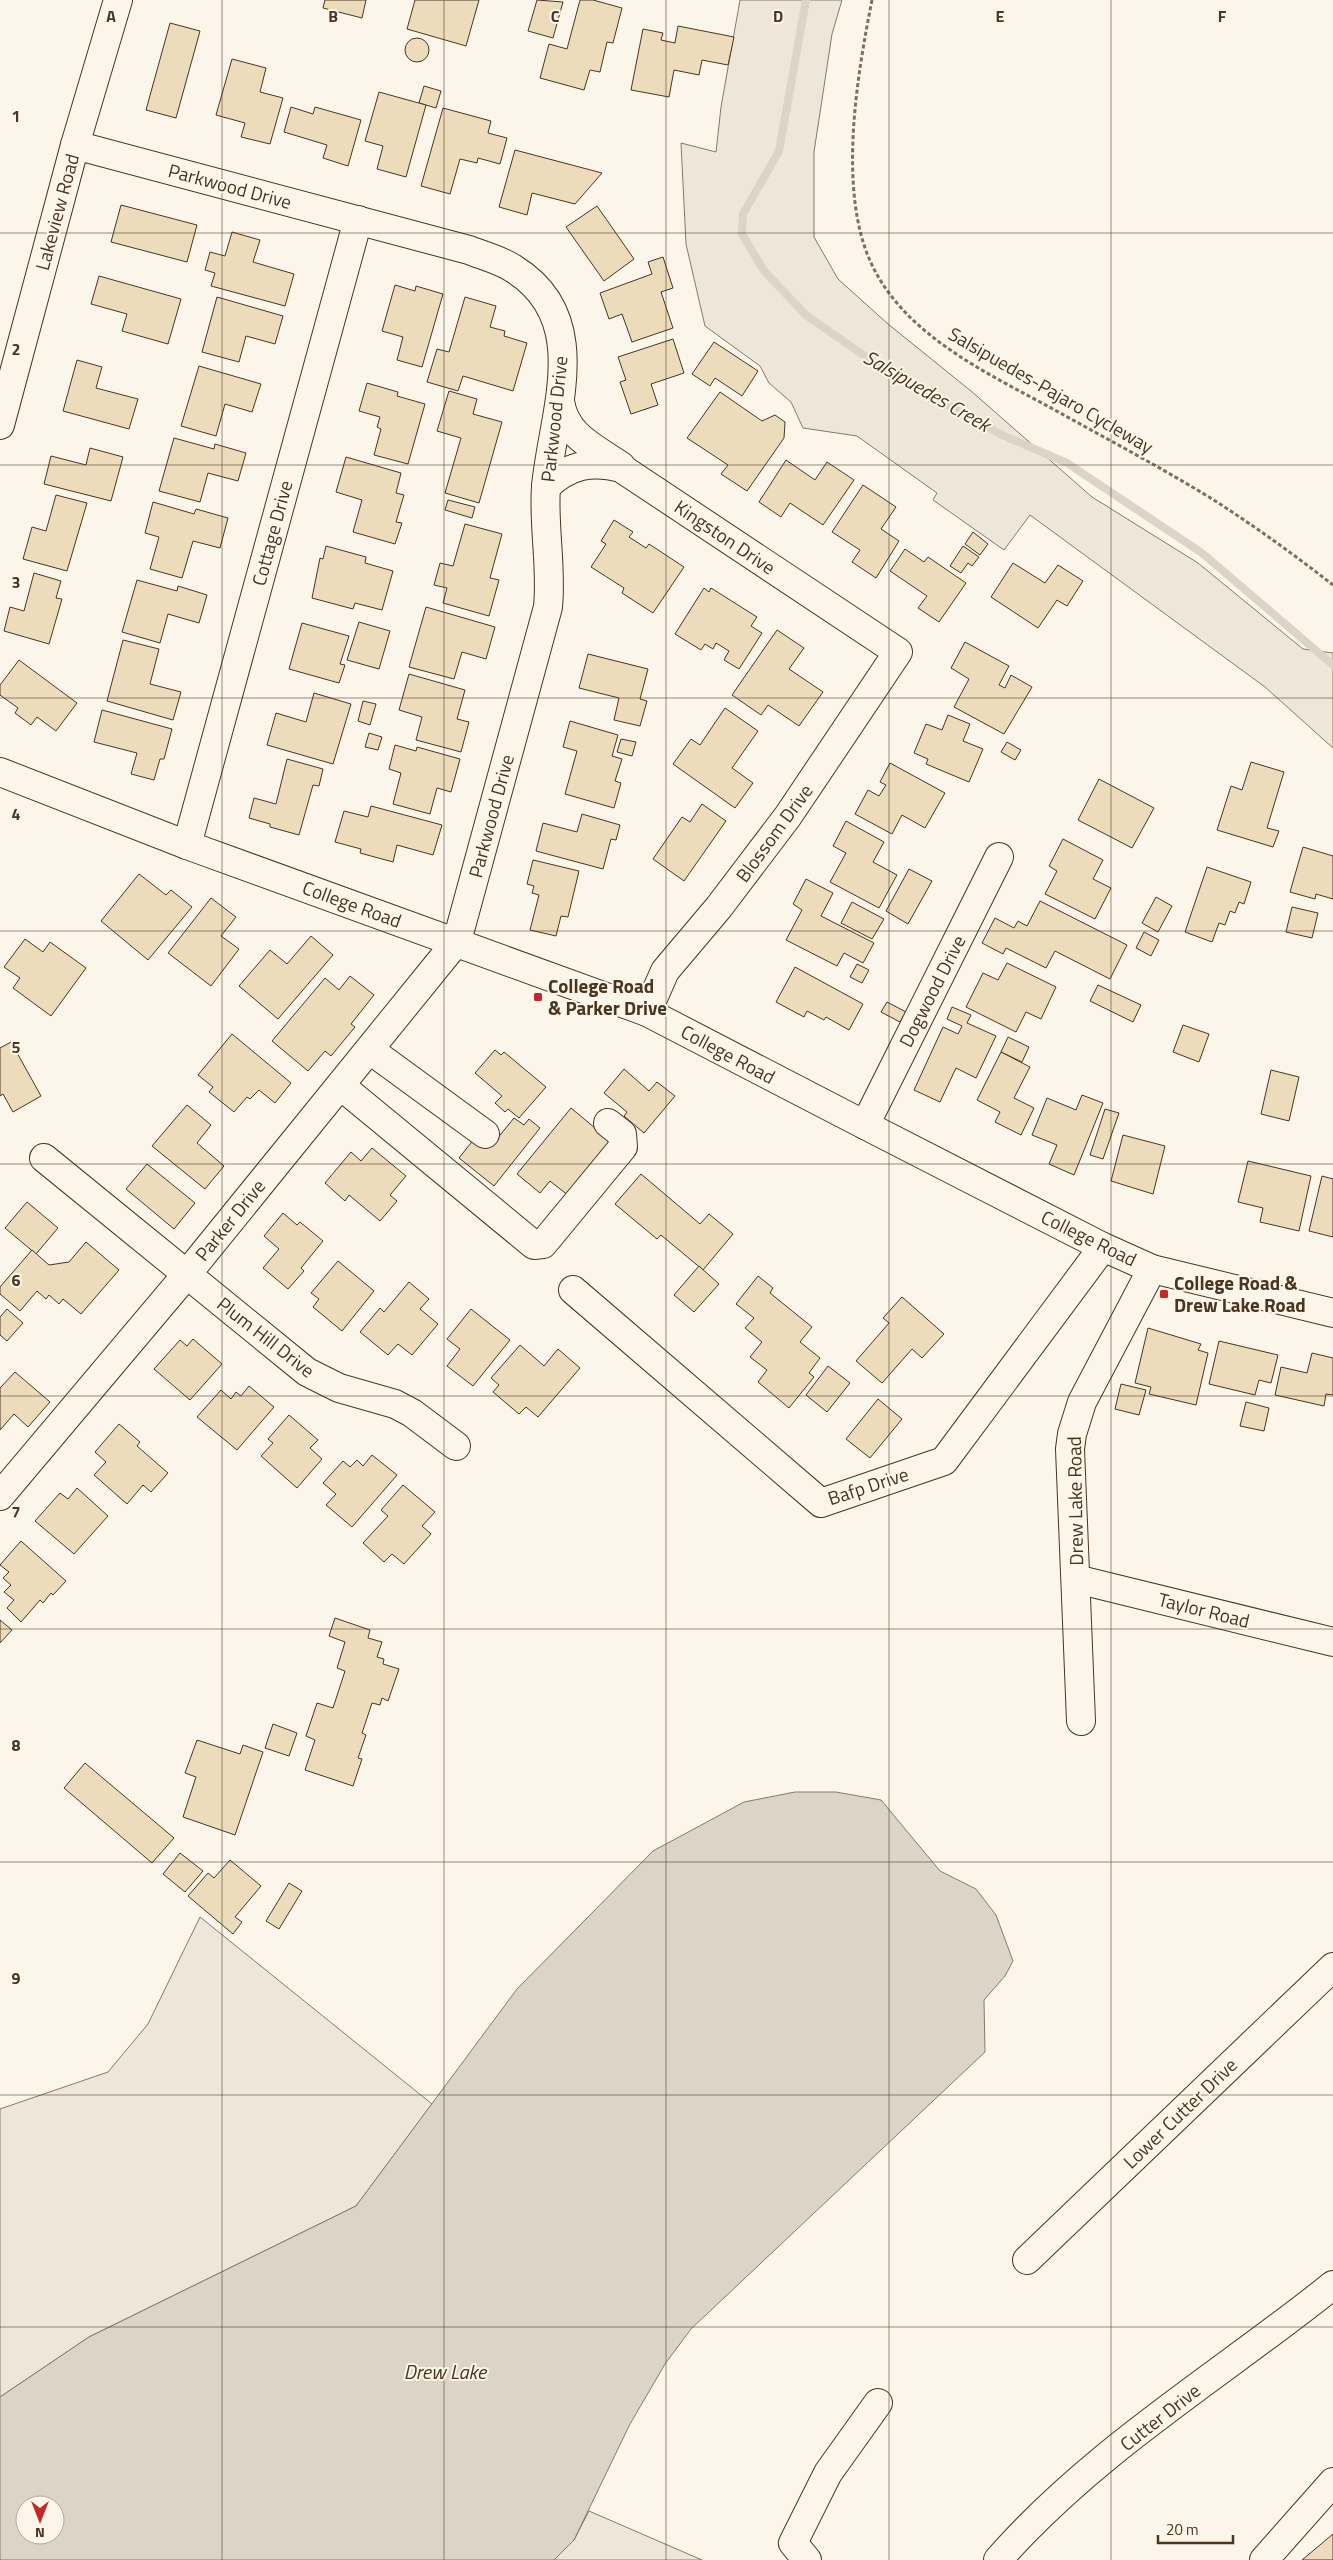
<svg xmlns="http://www.w3.org/2000/svg" width="1333" height="2560" viewBox="0 0 1333 2560" font-family="'Titillium Web',sans-serif">
  <style>
    .green { fill: #ede6d9; stroke: #887966 }
    .water { fill: #dcd4c6; stroke: #887966; fill-rule: evenodd }
    .lines { fill: none; stroke-linecap: round; stroke-linejoin: round }
    .stream { stroke: #dcd4c6; stroke-width: 8 }
    .building { fill: #ecdcbc; stroke: #4a3520 }
    .minor-casing { stroke: #4a3520; stroke-width: 30 }
    .path { stroke: #7f6f5c; stroke-width: 3; stroke-dasharray: 4 2.5; stroke-linecap: butt }
    .minor { stroke: #fbf6e9; stroke-width: 28 }
    .grid { fill: none; stroke: #4a3520; stroke-width: 1; stroke-opacity: 0.55 }
    .poi-dot { fill: #c62828; stroke: #fbf6e9; stroke-width: 2 }
    .labels { text-anchor: middle; stroke-width: 4; stroke-linejoin: round; paint-order: stroke }
    .street-label { font-size: 19px; fill: #4a3520; stroke: #fbf6e9 }
    .poi-label { font-size: 19px; font-weight: bold; fill: #4a3520; stroke: #fbf6e9; text-anchor: start }
    .water-label { font-size: 20px; font-style: italic; fill: #4a3520; stroke: #fbf6e9 }
    .grid-label { font-size: 16px; text-anchor: middle; font-weight: bold; fill: #4a3520; stroke: #fbf6e9; stroke-width: 4; stroke-linejoin: round; paint-order: stroke }
  </style>
  <rect width="100%" height="100%" fill="#fbf6e9"/>
  <g class="green">
    <path d="M740,0H842L832,34L814,152V237L838,279L888,324L971,391L1092,497L1198,563L1303,649L1333,653V748L1265,687L1030,515L1004,550L933,500L937,493L857,436L803,428L791,402L769,383L760,366L705,326L686,244L681,143L716,152L721,107Z"/>
    <path d="M200,1917L432,2104L356,2206L89,2337L0,2397V2109L108,2072L148,2024Z"/>
    <path d="M589,2511L702,2560H554L574,2540Z"/>
  </g>
  <path class="water" d="M795,1792H836L881,1800L940,1871L976,1889L996,1915L1013,1961L1005,1976L984,2000L985,2052L691,2329L665,2364L630,2424L574,2540L554,2560H0V2397L89,2337L356,2206L517,1989L653,1851L744,1802ZM25,2505H55V2535H25Z"/>
  <g class="lines">
    <path class="stream" d="M806,0L779,151L743,214L742,234L764,271L807,316L891,374L1000,434L1067,463L1202,553L1333,665"/>
  </g>
  <g class="building">
    <path d="M325,0H366L362,18L323,8Z"/>
    <path d="M415,0H479L466,46L407,29Z"/>
    <path d="M537,0L563,2L553,38L528,31Z"/>
    <path d="M580,0H593L622,8L613,43L607,42L600,72L590,70L584,90L540,78L549,44L567,49Z"/>
    <path d="M170,23L200,31L176,118L146,110Z"/>
    <path d="M678,26L734,37L728,65L702,60L699,75L674,70L669,97L631,90L643,29L663,33L661,40L675,43Z"/>
    <circle cx="417" cy="50" r="12"/>
    <path d="M232,59L266,68L260,92L283,98L270,144L241,137L245,123L216,115Z"/>
    <path d="M424,86L441,91L436,108L419,103Z"/>
    <path d="M379,92L426,105L406,177L377,169L383,146L365,141Z"/>
    <path d="M291,107L313,114L315,107L361,120L348,166L323,158L327,145L284,132Z"/>
    <path d="M443,108L491,121L488,133L507,138L500,164L478,158L477,163L460,159L450,194L421,186Z"/>
    <path d="M515,150L602,173L575,204L532,193L527,215L499,207Z"/>
    <path d="M121,205L197,225L187,262L111,242Z"/>
    <path d="M597,206L634,259L604,281L566,227Z"/>
    <path d="M232,232L260,240L253,262L294,274L285,306L211,286L215,273L205,270L210,252L225,256Z"/>
    <path d="M663,257L673,288L661,292L673,328L632,342L622,314L609,319L600,293L652,274L648,262Z"/>
    <path d="M99,276L181,299L168,344L122,331L127,314L91,304Z"/>
    <path d="M395,285L415,291L416,286L443,294L422,367L397,360L403,337L382,331Z"/>
    <path d="M217,297L283,316L275,344L246,336L239,362L202,352Z"/>
    <path d="M465,297L496,306L490,327L505,331L504,336L527,343L513,391L463,376L458,391L427,382L437,349L449,352Z"/>
    <path d="M673,339L684,373L651,384L658,405L631,414L620,382L626,380L618,357Z"/>
    <path d="M714,342L758,371L742,396L715,378L710,386L692,374Z"/>
    <path d="M77,360L102,367L96,388L138,399L129,429L63,411Z"/>
    <path d="M199,366L261,384L252,412L225,404L216,436L181,426Z"/>
    <path d="M367,383L398,392L397,396L425,404L408,464L374,455L381,429L377,427L380,417L359,411Z"/>
    <path d="M449,391L477,399L473,414L502,422L479,503L445,493L461,438L437,431Z"/>
    <path d="M720,392L762,421L775,415L785,422L784,438L747,491L721,474L728,465L687,438Z"/>
    <path d="M174,438L214,449L215,444L246,453L238,481L208,473L200,502L159,491Z"/>
    <path d="M90,448L123,457L111,501L44,484L51,456L86,465Z"/>
    <path d="M346,457L401,473L396,493L404,495L396,522L402,523L395,544L353,532L362,500L336,492Z"/>
    <path d="M786,460L815,480L827,462L854,480L823,525L790,503L781,517L759,502Z"/>
    <path d="M863,485L896,507L881,529L899,541L876,578L852,562L860,550L832,532Z"/>
    <path d="M56,495L87,503L67,571L23,559L32,527L46,531Z"/>
    <path d="M448,500L475,507L472,518L445,510Z"/>
    <path d="M153,502L194,514L196,509L228,518L220,548L193,541L182,578L150,569L159,537L145,533Z"/>
    <path d="M614,520L633,532L629,537L646,548L649,544L684,567L653,613L622,593L624,588L591,567L606,544L601,541Z"/>
    <path d="M465,524L502,534L490,578L499,580L489,616L443,603L447,588L434,585L440,563L453,566Z"/>
    <path d="M973,532L988,544L980,555L965,544Z"/>
    <path d="M326,546L366,557L365,563L393,571L382,610L355,603L353,609L312,598L320,558L323,559Z"/>
    <path d="M963,546L979,557L972,566L968,563L961,573L950,566Z"/>
    <path d="M905,549L924,562L928,557L966,583L939,622L918,608L927,596L890,571Z"/>
    <path d="M1013,563L1045,583L1058,565L1083,581L1067,606L1057,600L1038,628L991,597Z"/>
    <path d="M34,573L61,581L56,598L62,599L49,644L4,631L10,607L24,611Z"/>
    <path d="M137,580L177,591L178,586L207,595L199,623L168,614L160,643L122,632Z"/>
    <path d="M704,588L709,592L711,588L757,617L751,626L762,633L739,669L724,660L729,651L716,643L713,649L705,644L701,650L675,634Z"/>
    <path d="M426,607L495,627L486,659L462,652L454,679L409,667Z"/>
    <path d="M359,622L390,631L379,669L347,660Z"/>
    <path d="M302,623L349,636L340,664L345,665L339,683L289,669Z"/>
    <path d="M777,630L804,648L789,669L823,692L799,726L768,705L761,715L732,695Z"/>
    <path d="M123,640L159,649L150,684L181,692L173,720L107,701Z"/>
    <path d="M965,642L1009,666L999,685L1005,688L1011,675L1032,687L1004,734L954,707L969,679L951,668Z"/>
    <path d="M588,654L648,669L640,699L647,701L640,726L614,720L619,698L579,688Z"/>
    <path d="M19,660L77,703L56,731L37,717L31,725L15,713L18,708L0,695V685Z"/>
    <path d="M409,674L465,690L457,719L469,722L461,752L416,740L422,717L399,710Z"/>
    <path d="M314,693L351,704L333,764L267,745L276,713L306,722Z"/>
    <path d="M363,701L376,704L370,725L358,721Z"/>
    <path d="M725,708L758,731L732,768L753,783L735,808L673,764L691,739L700,745Z"/>
    <path d="M102,710L172,729L164,759H160L154,780L131,774L137,753L94,742Z"/>
    <path d="M948,715L970,724L963,741L983,749L969,782L926,764L928,759L914,753L926,724L942,730Z"/>
    <path d="M570,721L618,735L612,756L622,759L615,781L621,783L614,808L565,794L577,751L563,747Z"/>
    <path d="M369,733L382,737L378,750L365,747Z"/>
    <path d="M621,739L636,742L632,756L617,752Z"/>
    <path d="M1007,742L1021,750L1015,760L1001,752Z"/>
    <path d="M395,745L416,751L417,747L460,759L451,792L437,788L430,814L393,804L401,773L389,769Z"/>
    <path d="M287,759L323,769L319,786L313,785L299,835L270,827V824L249,818L254,798L276,804Z"/>
    <path d="M1251,762L1284,772L1267,828L1279,831L1273,847L1217,830L1231,786L1242,790Z"/>
    <path d="M890,763L945,793L925,828L902,815L892,834L855,814L868,790L879,796L886,785L880,782Z"/>
    <path d="M1099,779L1154,808L1132,848L1078,820Z"/>
    <path d="M702,804L726,821L684,881L653,859L682,817L690,822Z"/>
    <path d="M371,806L442,825L433,855L397,845L393,862L360,853L361,849L335,842L344,811L368,817Z"/>
    <path d="M582,814L620,825L616,840L611,839L603,869L536,851L543,823L577,832Z"/>
    <path d="M846,821L884,842L873,862L897,875L879,908L830,882L846,853L833,846Z"/>
    <path d="M1063,839L1103,860L1093,879L1111,888L1095,919L1045,894L1057,871L1049,866Z"/>
    <path d="M1303,847L1333,856V899L1316,894L1315,899L1290,892Z"/>
    <path d="M533,860L579,871L568,917L561,916L556,936L530,930L539,895L532,893L534,886L527,884Z"/>
    <path d="M1207,867L1251,882L1244,904L1239,902L1235,913L1230,911L1225,925L1219,923L1212,942L1185,932Z"/>
    <path d="M909,869L932,881L908,924L886,911Z"/>
    <path d="M139,874L166,895L171,890L192,907L148,960L101,921Z"/>
    <path d="M806,879L833,893L821,916L874,943L863,963L844,953L837,966L786,940L802,910L793,904Z"/>
    <path d="M1156,897L1172,906L1158,932L1142,923Z"/>
    <path d="M211,898L236,917L221,936L239,949L211,986L168,953Z"/>
    <path d="M1040,901L1127,945L1110,979L1055,951L1046,968L1006,948L1003,954L982,943L995,918L1014,928L1018,921L1027,926Z"/>
    <path d="M852,902L884,919L872,939L841,923Z"/>
    <path d="M1292,907L1318,913L1312,938L1286,932Z"/>
    <path d="M1144,932L1159,940L1151,956L1136,948Z"/>
    <path d="M311,936L333,955L278,1019L239,986L270,950L287,964Z"/>
    <path d="M25,939L43,952L50,942L86,968L51,1016L13,988L20,978L4,967Z"/>
    <path d="M1007,963L1056,987L1041,1019L1026,1012L1016,1032L966,1007L983,973L998,980Z"/>
    <path d="M857,964L869,970L862,983L850,977Z"/>
    <path d="M795,967L863,1004L849,1030L826,1017L824,1020L807,1011L804,1017L776,1002Z"/>
    <path d="M350,976L374,995L351,1024L355,1027L331,1056L325,1051L308,1071L272,1041L325,978L339,990Z"/>
    <path d="M1098,985L1141,1005L1133,1022L1090,1001Z"/>
    <path d="M887,1002L906,1012L900,1022L881,1012Z"/>
    <path d="M952,1007L971,1015L967,1023L996,1036L976,1078L956,1068L940,1102L914,1090L943,1027L958,1034L962,1026L947,1019Z"/>
    <path d="M1183,1025L1209,1034L1199,1062L1173,1052Z"/>
    <path d="M232,1034L291,1083L275,1103L259,1090L250,1099L247,1097L234,1112L209,1092L213,1087L198,1075Z"/>
    <path d="M1008,1037L1029,1047L1022,1062L1001,1052Z"/>
    <path d="M11,1042L41,1096L13,1112L3,1094L0,1096V1048Z"/>
    <path d="M495,1050L501,1055L504,1052L546,1087L519,1118L508,1109L505,1112L495,1103L502,1096L475,1073Z"/>
    <path d="M1001,1052L1030,1067L1014,1098L1034,1108L1021,1135L995,1122L1000,1112L977,1100Z"/>
    <path d="M624,1069L649,1091L657,1082L675,1096L644,1133L624,1116L627,1112L604,1093Z"/>
    <path d="M1271,1070L1299,1077L1289,1121L1261,1114Z"/>
    <path d="M1082,1095L1103,1103L1074,1175L1049,1164L1057,1145L1032,1135L1047,1098L1076,1110Z"/>
    <path d="M187,1105L211,1125L197,1143L224,1166L205,1189L152,1146Z"/>
    <path d="M571,1108L613,1143L569,1196L550,1181L540,1193L517,1174Z"/>
    <path d="M1105,1109L1119,1113L1103,1159L1090,1155Z"/>
    <path d="M514,1118L524,1125L529,1119L540,1128L494,1186L459,1158L478,1134L492,1145Z"/>
    <path d="M1123,1135L1165,1146L1153,1194L1111,1181Z"/>
    <path d="M372,1148L406,1176L390,1195L397,1201L380,1221L349,1195L345,1201L325,1183L351,1152L361,1161Z"/>
    <path d="M1248,1161L1311,1176L1299,1231L1260,1222L1263,1208L1238,1202Z"/>
    <path d="M147,1164L195,1203L174,1229L126,1189Z"/>
    <path d="M641,1174L700,1224L709,1214L733,1234L703,1270L661,1235L657,1239L615,1204Z"/>
    <path d="M1322,1176L1333,1179V1237L1309,1231Z"/>
    <path d="M27,1202L58,1228L36,1254L5,1228Z"/>
    <path d="M283,1213L297,1225L300,1222L323,1241L301,1268L304,1271L288,1289L263,1268L279,1249L264,1236Z"/>
    <path d="M86,1242L119,1270L81,1314L63,1299L59,1304L49,1295L46,1299L37,1291L20,1311L0,1294V1287L32,1250L49,1265L69,1262Z"/>
    <path d="M338,1261L374,1291L342,1331L313,1307L319,1299L311,1293Z"/>
    <path d="M699,1266L719,1284L694,1312L674,1295Z"/>
    <path d="M758,1276L773,1288L770,1293L812,1327L800,1342L820,1358L809,1373L814,1377L789,1408L758,1382L767,1370L750,1357L762,1342L745,1328L754,1318L736,1304Z"/>
    <path d="M409,1282L429,1299L420,1309L438,1324L412,1355L398,1344L388,1355L360,1332L380,1308L384,1312Z"/>
    <path d="M902,1297L944,1334L922,1358L912,1349L882,1383L856,1361L889,1323L883,1318Z"/>
    <path d="M7,1309L23,1323L7,1341L0,1335V1317Z"/>
    <path d="M471,1309L510,1340L473,1386L447,1366L460,1349L447,1339Z"/>
    <path d="M1148,1328L1201,1344L1198,1350L1208,1353L1196,1405L1149,1394L1151,1387L1135,1383Z"/>
    <path d="M193,1339L222,1364L190,1400L154,1369L180,1340L187,1346Z"/>
    <path d="M1219,1341L1278,1355L1271,1383L1259,1380L1255,1395L1209,1384Z"/>
    <path d="M520,1345L544,1366L558,1349L580,1368L538,1417L526,1407L519,1414L493,1392L499,1385L491,1378Z"/>
    <path d="M1312,1353L1333,1358V1395L1326,1394L1324,1406L1275,1395L1281,1367L1307,1373Z"/>
    <path d="M828,1366L850,1383L827,1412L806,1395Z"/>
    <path d="M15,1372L50,1402L28,1427L14,1414L0,1430V1388Z"/>
    <path d="M1121,1384L1146,1390L1139,1415L1115,1409Z"/>
    <path d="M249,1386L274,1407L237,1450L197,1417L221,1390L231,1399L236,1392L241,1396Z"/>
    <path d="M878,1399L902,1419L870,1458L846,1439Z"/>
    <path d="M1246,1402L1269,1408L1264,1431L1240,1426Z"/>
    <path d="M289,1415L318,1440L310,1448L322,1459L297,1488L261,1456L273,1443L268,1439Z"/>
    <path d="M119,1424L140,1442L137,1446L168,1473L151,1492L143,1485L127,1504L94,1475L106,1462L95,1452Z"/>
    <path d="M372,1455L397,1475L352,1527L326,1505L336,1494L323,1483L343,1461L350,1467L357,1460L363,1466Z"/>
    <path d="M403,1485L435,1512L422,1526L431,1534L404,1564L392,1554L384,1562L363,1543L388,1516L381,1510Z"/>
    <path d="M77,1488L108,1516L74,1554L35,1521L60,1493L68,1499Z"/>
    <path d="M21,1541L66,1581L53,1595L51,1593L43,1603L40,1600L21,1622L7,1608L14,1600L4,1592L11,1585L3,1578L9,1572L0,1565Z"/>
    <path d="M335,1618L370,1630L368,1638L382,1642L377,1657L384,1659L383,1664L399,1669L388,1701L382,1698L380,1705L372,1703L362,1733L366,1735L358,1758L362,1759L353,1786L305,1770L315,1740L306,1736L317,1703L333,1708L345,1671L337,1668L345,1642L329,1636Z"/>
    <path d="M0,1620L12,1630L0,1643Z"/>
    <path d="M273,1724L297,1733L289,1756L265,1748Z"/>
    <path d="M197,1740L240,1754L243,1745L263,1752L235,1835L183,1817L196,1777L185,1773Z"/>
    <path d="M85,1763L174,1838L152,1863L64,1788Z"/>
    <path d="M180,1853L203,1871L185,1892L163,1874Z"/>
    <path d="M230,1860L261,1886L235,1917L242,1922L233,1934L188,1896L208,1873L214,1878Z"/>
    <path d="M289,1883L302,1891L279,1929L266,1921Z"/>
    <path d="M1333,2534V2560H1302Z"/>
  </g>
  <g class="lines">
    <g class="minor-casing">
      <g id="minor">
        <path d="M560,401C565,436 594,447 621,466"/>
        <path d="M0,425L75,145L118,0"/>
        <path d="M546,487C568,465 592,460 621,468L898,652L788,816L719,907L665,971L647,1012"/>
        <path d="M0,772L187,845L647,1012L865,1125L1103,1247L1152,1269L1333,1313"/>
        <path d="M187,845L358,220"/>
        <path d="M370,1050L485,1134"/>
        <path d="M341,1086L534,1245L543,1244L623,1147L622,1134L608,1123"/>
        <path d="M865,1125L999,857"/>
        <path d="M44,1158L307,1372L339,1388L395,1404L412,1413L456,1446"/>
        <path d="M573,1290L821,1503L944,1461L1103,1247"/>
        <path d="M0,1496L187,1274L457,941L548,607C552,566 543,526 546,486C553,412 594,319 514,269C501,260 484,256 469,250L75,145"/>
        <path d="M1076,1579L1333,1642"/>
        <path d="M1081,1721L1070,1449L1072,1434L1082,1402L1152,1269"/>
        <path d="M1027,2260L1333,1967"/>
        <path d="M807,2560L793,2543L828,2473L878,2403"/>
        <path d="M998,2560C1093,2451 1221,2375 1333,2285"/>
        <path d="M1264,2560L1333,2482"/>
      </g>
    </g>
    <path class="path" d="M872,0C857,76 837,192 872,265C906,336 987,373 1053,409C1107,439 1164,469 1217,502C1257,528 1296,556 1333,585"/>
    <use href="#minor" class="minor"/>
  </g>
  <path class="grid" d="M222,0V2560M444,0V2560M666,0V2560M889,0V2560M1111,0V2560M0,233H1333M0,465H1333M0,698H1333M0,931H1333M0,1164H1333M0,1396H1333M0,1629H1333M0,1862H1333M0,2095H1333M0,2327H1333"/>
  <g class="poi-dot">
    <rect x="533" y="992" width="10" height="10" rx="2.5"/>
    <rect x="1159" y="1289" width="10" height="10" rx="2.5"/>
  </g>
  <g class="labels">
    <g class="street-label">
      <text transform="translate(230 186) rotate(15)" y="7">Parkwood Drive</text>
      <text transform="translate(57 212) rotate(-75)" y="7">Lakeview Road</text>
      <text transform="translate(1051 390) rotate(30)" y="7">Salsipuedes-Pajaro Cycleway</text>
      <text transform="translate(554 419) rotate(-84)" y="7">Parkwood Drive</text>
      <text transform="translate(272 533) rotate(-75)" y="7">Cottage Drive</text>
      <text transform="translate(725 537) rotate(34)" y="7">Kingston Drive</text>
      <text transform="translate(491 816) rotate(-75)" y="7">Parkwood Drive</text>
      <text transform="translate(774 833) rotate(-54)" y="7">Blossom Drive</text>
      <text transform="translate(352 904) rotate(20)" y="7">College Road</text>
      <text transform="translate(932 991) rotate(-63)" y="7">Dogwood Drive</text>
      <text transform="translate(728 1054) rotate(28)" y="7">College Road</text>
      <text transform="translate(230 1220) rotate(-51)" y="7">Parker Drive</text>
      <text transform="translate(1089 1238) rotate(26)" y="7">College Road</text>
      <text transform="translate(266 1337) rotate(38)" y="7">Plum Hill Drive</text>
      <text transform="translate(868 1486) rotate(-18)" y="7">Bafp Drive</text>
      <text transform="translate(1075 1501) rotate(-91)" y="7">Drew Lake Road</text>
      <text transform="translate(1204 1610) rotate(14)" y="7">Taylor Road</text>
      <text transform="translate(1180 2113) rotate(-44)" y="7">Lower Cutter Drive</text>
      <text transform="translate(1160 2417) rotate(-38)" y="7">Cutter Drive</text>
    </g>
    <g class="poi-label">
      <text x="548" y="993">College Road<tspan x="548" dy="22">&amp; Parker Drive</tspan></text>
      <text x="1174" y="1290">College Road &amp;<tspan x="1174" dy="22">Drew Lake Road</tspan></text>
    </g>
    <g class="water-label">
      <text transform="translate(927 391) rotate(30)" y="7">Salsipuedes Creek</text>
      <text x="445" y="2379">Drew Lake</text>
    </g>
  </g>
  <g class="grid-label">
    <text x="111" y="22">A</text>
    <text x="333" y="22">B</text>
    <text x="555" y="22">C</text>
    <text x="778" y="22">D</text>
    <text x="1000" y="22">E</text>
    <text x="1222" y="22">F</text>
    <text x="16" y="122">1</text>
    <text x="16" y="355">2</text>
    <text x="16" y="588">3</text>
    <text x="16" y="820">4</text>
    <text x="16" y="1053">5</text>
    <text x="16" y="1286">6</text>
    <text x="16" y="1518">7</text>
    <text x="16" y="1751">8</text>
    <text x="16" y="1984">9</text>
  </g>
  <g transform="translate(40 2520) rotate(180)"><circle r="24" fill="#fbf6e9" stroke="#b4a999"/>
  <path d="M0-4L9 19L0 12L-9 19Z" fill="#c62828"/>
  <text y="-8" font-size="14" font-weight="bold" text-anchor="middle" fill="#4a3520">N</text>
  </g>
  <path d="M1158 2535v8h75v-8" fill="none" stroke="#4a3520" stroke-width="2.5"/>
  <text x="1166" y="2535" font-size="15" fill="#4a3520" stroke="#fbf6e9" stroke-width="4" paint-order="stroke">20 m</text>
</svg>
